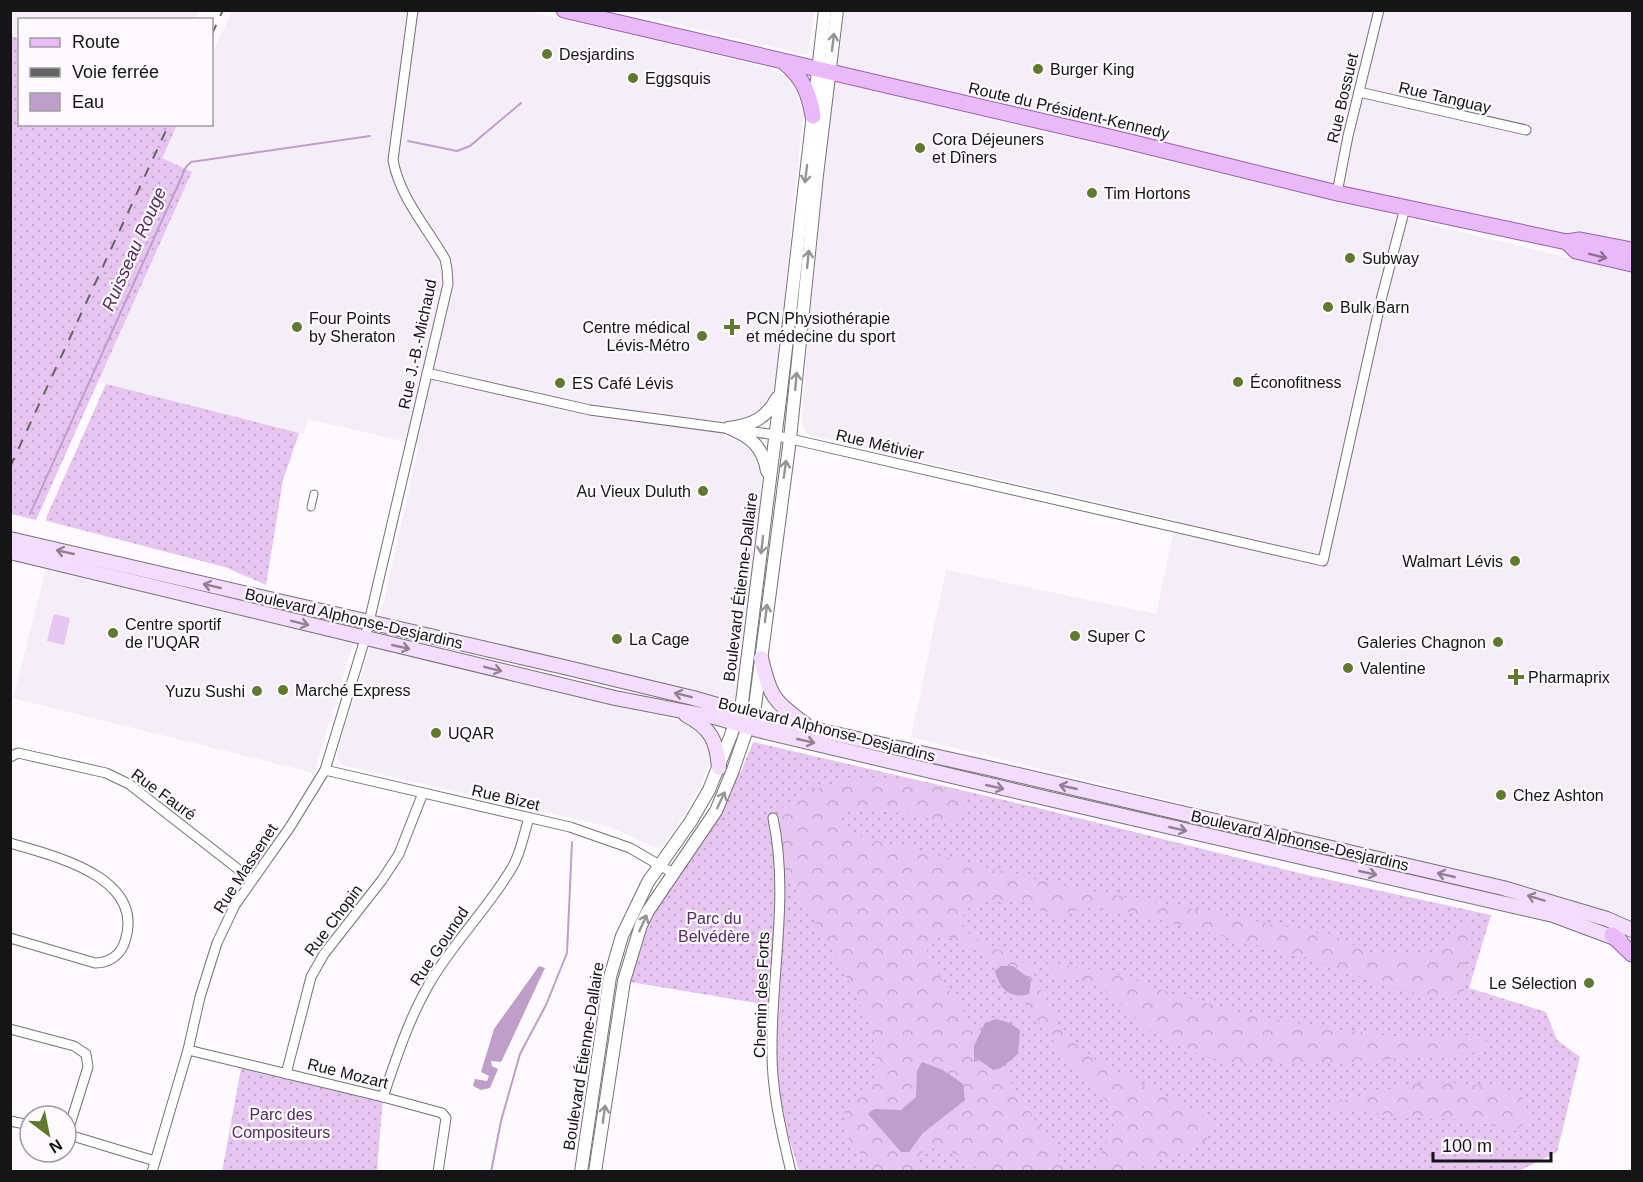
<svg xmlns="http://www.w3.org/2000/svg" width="1643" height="1182" viewBox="0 0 1643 1182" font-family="Helvetica,sans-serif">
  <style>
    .built { fill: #f5edf8 }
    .grass { fill: url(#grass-dots) }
    .forest { fill: url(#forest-crowns); fill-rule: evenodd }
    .garden { fill: #e6c5f1 }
    .water { fill: #bf9fca }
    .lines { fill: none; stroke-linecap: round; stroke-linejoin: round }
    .stream { stroke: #bf9fca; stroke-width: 2 }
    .pedestrian-casing { stroke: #757276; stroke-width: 9 }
    .minor-casing { stroke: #757276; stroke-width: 11 }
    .tertiary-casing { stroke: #757276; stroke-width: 14 }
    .secondary-casing { stroke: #757276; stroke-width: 16 }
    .primary-casing { stroke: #9661a8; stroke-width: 17 }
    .pedestrian { stroke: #fff; stroke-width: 7 }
    .minor { stroke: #fff; stroke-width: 9 }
    .tertiary { stroke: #fff; stroke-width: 12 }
    .secondary { stroke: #f4dcfc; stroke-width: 14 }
    .primary { stroke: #e9b9fa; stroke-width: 15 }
    .rail { stroke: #656366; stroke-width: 2; stroke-dasharray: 10 10; stroke-linecap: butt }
    .oneway { stroke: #969596 }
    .oneway2 { stroke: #8a6f93 }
    .oneway3 { stroke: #908294 }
    .poi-dot { fill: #5f7a2e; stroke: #fdf9fe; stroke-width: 2 }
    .labels { text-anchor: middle; stroke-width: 4.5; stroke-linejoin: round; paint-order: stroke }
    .poi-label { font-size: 16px; fill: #151416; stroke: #fdf9fe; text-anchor: start }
    .street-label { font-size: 16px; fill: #151416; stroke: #fdf9fe }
    .park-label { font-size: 16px; fill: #542c61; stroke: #fdf9fe }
    .water-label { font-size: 18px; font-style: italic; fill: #542b61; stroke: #fdf9fe }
  </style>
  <defs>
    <pattern id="grass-dots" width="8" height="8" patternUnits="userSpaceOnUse" patternTransform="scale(1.5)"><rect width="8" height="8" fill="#e6c5f1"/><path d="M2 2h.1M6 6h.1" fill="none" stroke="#c4a8ce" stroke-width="1.8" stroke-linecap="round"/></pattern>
    <pattern id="forest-crowns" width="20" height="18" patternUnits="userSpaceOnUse" patternTransform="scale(1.5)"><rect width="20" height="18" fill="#e6c5f1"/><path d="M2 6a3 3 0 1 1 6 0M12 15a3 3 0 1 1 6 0" fill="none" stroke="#c4a8ce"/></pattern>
  </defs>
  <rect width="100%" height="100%" fill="#fdf9fe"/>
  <g class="built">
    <path d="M1624,10L1632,11V247L1406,203L834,68L842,11Z"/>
    <path d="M10,11H200L194,19L20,20L19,38L11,36Z"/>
    <path d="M232,11H528L769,68L785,76L795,91L803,115L775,388L764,408L752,417L724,425L723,435L738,441L751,452L757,461L762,480L737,702L380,619L419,445L308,419L304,434L97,382L192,173L161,158L177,125L212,124V54Z"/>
    <path d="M620,11L814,10V11L808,55Z"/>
    <path d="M834,81L1632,273V919L1493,880L911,737L946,570L1156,614L1176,520L901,457L809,435L804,429L802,422L807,345Z"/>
    <path d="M46,568L354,641L314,773L13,698Z"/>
    <path d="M371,644L433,659L467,670L689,723L697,728L706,740L711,751L710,762L700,787L686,812L662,847L657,848L610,827L346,766L341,764L337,757L338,751Z"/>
  </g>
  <g class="grass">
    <path d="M11,36L19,38L20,124L177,125L162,158L192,172L36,520L11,514Z"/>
    <path d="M106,384L299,433L283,480L266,585L225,567L47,521L46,518Z"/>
    <path d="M753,742L1034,807L1303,874L1491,915L1469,988L1546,1012L1557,1040L1580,1057L1557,1152L1519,1171H799L781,1112L772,1047L774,1006L624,981L628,963L673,873L733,770L741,772Z"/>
    <path d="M242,1063L383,1097L377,1171L222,1172Z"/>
  </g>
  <g class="forest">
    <path d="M871,778L920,781L966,795L963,814L945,823L913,814L846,809L839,817L842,827L850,834L1055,884L1335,936L1371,954L1414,955L1441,950L1467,925L1472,936L1466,959L1463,1000L1415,993L1368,980L1305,957L1128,912L1084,907L1058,917L1021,901L979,902L964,911L962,924L971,936L1030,966L1061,1031L1098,1062L1219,1123L1202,1145L1124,1171H1099L1098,1159L1114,1129L1109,1104L1061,1051L1020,997L1029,994L1013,966H1001L982,950L968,949L951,937L928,933L927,957L979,1035L974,1046L975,1062L979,1060L993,1070L1001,1068L1058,1154L1064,1171H979C965,1153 913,1131 917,1171H873L848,1138L844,1107L874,1084L877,1061L871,1026L841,965L782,868L777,832L783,806L811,791L833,783ZM917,1071L964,1100L923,1133L909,1152L874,1109L901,1110L916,1097Z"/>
    <path d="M1052,962L1125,976L1158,989L1228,1010L1312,1026L1390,1036L1440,1039L1475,1034L1486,1041L1484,1052L1325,1064L1229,1062L1202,1056L1150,1031L1098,984L1059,976L1046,964Z"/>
    <path d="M1428,1082C1449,1083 1513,1083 1524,1100C1527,1105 1527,1113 1528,1119L1515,1131L1469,1120L1394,1117L1367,1111L1337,1110L1330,1104L1379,1091Z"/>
  </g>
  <path class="garden" d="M54,614L70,618L64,645L47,641Z"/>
  <g class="water">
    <path d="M539,966L545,968L504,1056L501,1062L491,1061L492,1066L498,1069L490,1088L481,1090L473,1086L475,1079L487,1081L489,1076L481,1072L494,1029Z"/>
    <path d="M1001,966H1013L1031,980L1029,994C1010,1000 999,988 995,971Z"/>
    <path d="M996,1019L1010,1023L1020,1031L1018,1054L1001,1068L993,1070L979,1060L974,1062V1046L985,1023Z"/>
    <path d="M922,1062L943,1070L963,1084L965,1100L923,1133L909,1152H901L868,1114L874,1109L901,1110L916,1097L917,1071Z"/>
  </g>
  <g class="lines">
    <g class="stream">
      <path d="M408,141L457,151L470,146L521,103"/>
      <path d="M30,514L186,167L191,162L370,136"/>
      <path d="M491,1172L501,1121L520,1054L546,1005L567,953L572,842"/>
    </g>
    <g class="pedestrian-casing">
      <path id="pedestrian" d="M311,507L314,494"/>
    </g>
    <g class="minor-casing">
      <g id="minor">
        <path d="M1359,92L1526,130"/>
        <path d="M1337,193L1348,136L1379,10"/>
        <path d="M427,373L590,410L769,434L1323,561L1382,296L1405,208"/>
        <path d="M10,757L18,753L106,773L129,784L252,880"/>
        <path d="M325,770L570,827L630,848L673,873"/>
        <path d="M773,818C789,894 772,969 772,1046C771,1089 781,1130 791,1172"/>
        <path d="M10,843C54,856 146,877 125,941C121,955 109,963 95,963L10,938"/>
        <path d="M10,1029L74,1046L86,1054L88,1067L67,1134"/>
        <path d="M188,1050L383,1097L442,1113L446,1118L438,1172"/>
        <path d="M286,1074L311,977L324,954L382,880L399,854L423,793"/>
        <path d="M383,1097C396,1059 408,1021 428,986C452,943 489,908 513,866C521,852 524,833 529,818"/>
        <path d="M10,1121L30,1125"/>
        <path d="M66,1134L155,1161"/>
        <path d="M152,1172L188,1050L200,997L217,943L235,905L290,827L325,770L365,639L448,284L447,269L445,259C426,226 400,198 393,160L413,10"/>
      </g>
    </g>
    <g class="tertiary-casing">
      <g id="tertiary">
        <path d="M729,428C751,437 763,447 767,471"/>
        <path d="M729,428C751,425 766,419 777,398"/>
        <path d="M581,1172L610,977L622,936L648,882L691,821L709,790L731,735L742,702L781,391L825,10"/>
        <path d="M595,1172L624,981L641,925L648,911L716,811L733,770L755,706L790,439L817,175L837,10"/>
      </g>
    </g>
    <g class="secondary-casing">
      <g id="secondary">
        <path d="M10,539L564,667L693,698L763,718L988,768L1503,888L1607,919L1632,930"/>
        <path d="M10,552L615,698L718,718L758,730L1045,798L1553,915L1620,940"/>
        <path d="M761,658C770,696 773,701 805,724"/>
        <path d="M686,715C711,728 717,741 719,768"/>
      </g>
    </g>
    <g class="primary-casing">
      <g id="primary">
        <path d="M564,10L1118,139L1337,193L1567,242L1580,240L1632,250"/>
        <path d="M785,63C803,78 809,93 813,116"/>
        <path d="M1567,242L1576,251L1632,264"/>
        <path d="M1612,935L1632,954"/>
      </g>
    </g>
    <use href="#pedestrian" class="pedestrian"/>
    <use href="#minor" class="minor"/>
    <use href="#tertiary" class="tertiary"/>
    <use href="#secondary" class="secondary"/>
    <use href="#primary" class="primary"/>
    <g class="rail">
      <path d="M212,34L223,10"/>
      <path d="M10,467L169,124"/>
    </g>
  </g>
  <defs><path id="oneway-shaft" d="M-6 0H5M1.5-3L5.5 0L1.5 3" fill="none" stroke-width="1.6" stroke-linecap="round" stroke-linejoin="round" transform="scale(1.5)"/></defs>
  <g class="oneway">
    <use href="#oneway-shaft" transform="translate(833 42) rotate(-83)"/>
    <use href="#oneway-shaft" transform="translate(806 174) rotate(97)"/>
    <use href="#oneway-shaft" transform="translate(808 259) rotate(-84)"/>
    <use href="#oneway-shaft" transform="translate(796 381) rotate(-85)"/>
    <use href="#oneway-shaft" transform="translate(785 469) rotate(-82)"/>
    <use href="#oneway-shaft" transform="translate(762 545) rotate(97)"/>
    <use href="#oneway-shaft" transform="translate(766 613) rotate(-83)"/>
    <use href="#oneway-shaft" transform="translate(721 800) rotate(-65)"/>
    <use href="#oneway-shaft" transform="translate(643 923) rotate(-66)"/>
    <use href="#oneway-shaft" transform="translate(604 1114) rotate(-82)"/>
  </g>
  <use class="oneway2" href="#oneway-shaft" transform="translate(1598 256) rotate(14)"/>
  <g class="oneway3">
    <use href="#oneway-shaft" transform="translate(65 552) rotate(-167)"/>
    <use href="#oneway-shaft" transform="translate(212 586) rotate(-167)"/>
    <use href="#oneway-shaft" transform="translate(300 623) rotate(14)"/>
    <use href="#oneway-shaft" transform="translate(401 647) rotate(13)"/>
    <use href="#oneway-shaft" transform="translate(493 669) rotate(14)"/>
    <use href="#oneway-shaft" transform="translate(683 695) rotate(-166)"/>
    <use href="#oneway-shaft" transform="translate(806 741) rotate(13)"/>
    <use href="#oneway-shaft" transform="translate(995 787) rotate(13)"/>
    <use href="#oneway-shaft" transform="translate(1068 787) rotate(-167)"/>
    <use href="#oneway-shaft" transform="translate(1178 829) rotate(13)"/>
    <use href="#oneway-shaft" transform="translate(1368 873) rotate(13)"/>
    <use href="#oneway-shaft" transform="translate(1446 875) rotate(-167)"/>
    <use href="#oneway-shaft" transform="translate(1536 898) rotate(-163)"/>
  </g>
  <g class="poi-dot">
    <circle cx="547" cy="54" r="6"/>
    <circle cx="1038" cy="69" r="6"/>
    <circle cx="633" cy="78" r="6"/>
    <circle cx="920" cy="148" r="6"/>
    <circle cx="1092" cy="193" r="6"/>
    <circle cx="1350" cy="258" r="6"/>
    <circle cx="1328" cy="307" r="6"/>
    <circle cx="297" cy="327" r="6"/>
    <path d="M729 318h6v6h6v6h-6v6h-6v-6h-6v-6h6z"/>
    <circle cx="702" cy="336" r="6"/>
    <circle cx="1238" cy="382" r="6"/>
    <circle cx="560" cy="383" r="6"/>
    <circle cx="703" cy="491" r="6"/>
    <circle cx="1515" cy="561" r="6"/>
    <circle cx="113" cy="633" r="6"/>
    <circle cx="1075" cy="636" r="6"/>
    <circle cx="617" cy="639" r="6"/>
    <circle cx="1498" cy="642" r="6"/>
    <circle cx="1348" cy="668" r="6"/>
    <path d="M1513 668h6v6h6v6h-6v6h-6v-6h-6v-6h6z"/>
    <circle cx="283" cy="690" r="6"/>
    <circle cx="257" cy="691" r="6"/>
    <circle cx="436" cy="733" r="6"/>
    <circle cx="1501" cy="795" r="6"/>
    <circle cx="1589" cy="983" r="6"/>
  </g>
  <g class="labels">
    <g class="poi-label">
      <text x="559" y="60">Desjardins</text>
      <text x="1050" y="75">Burger King</text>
      <text x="645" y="84">Eggsquis</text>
      <text x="932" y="145">Cora Déjeuners<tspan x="932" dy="18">et Dîners</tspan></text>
      <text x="1104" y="199">Tim Hortons</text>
      <text x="1362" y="264">Subway</text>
      <text x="1340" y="313">Bulk Barn</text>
      <text x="309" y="324">Four Points<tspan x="309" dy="18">by Sheraton</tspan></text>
      <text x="746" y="324">PCN Physiothérapie<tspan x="746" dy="18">et médecine du sport</tspan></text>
      <text x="690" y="333" text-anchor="end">Centre médical<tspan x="690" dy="18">Lévis-Métro</tspan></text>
      <text x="1250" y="388">Éconofitness</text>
      <text x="572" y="389">ES Café Lévis</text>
      <text x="691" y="497" text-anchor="end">Au Vieux Duluth</text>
      <text x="1503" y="567" text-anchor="end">Walmart Lévis</text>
      <text x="125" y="630">Centre sportif<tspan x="125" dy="18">de l'UQAR</tspan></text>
      <text x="1087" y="642">Super C</text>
      <text x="629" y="645">La Cage</text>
      <text x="1486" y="648" text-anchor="end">Galeries Chagnon</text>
      <text x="1360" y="674">Valentine</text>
      <text x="1528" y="683">Pharmaprix</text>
      <text x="295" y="696">Marché Express</text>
      <text x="245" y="697" text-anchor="end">Yuzu Sushi</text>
      <text x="448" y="739">UQAR</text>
      <text x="1513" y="801">Chez Ashton</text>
      <text x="1577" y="989" text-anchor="end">Le Sélection</text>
    </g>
    <g class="street-label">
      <text transform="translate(1445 97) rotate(13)" y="6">Rue Tanguay</text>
      <text transform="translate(1342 98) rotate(-77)" y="6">Rue Bossuet</text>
      <text transform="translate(1069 110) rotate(13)" y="6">Route du Président-Kennedy</text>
      <text transform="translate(417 344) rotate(-78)" y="6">Rue J.-B.-Michaud</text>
      <text transform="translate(880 444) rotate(13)" y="6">Rue Métivier</text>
      <text transform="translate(740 587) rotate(-83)" y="6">Boulevard Étienne-Dallaire</text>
      <text transform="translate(354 618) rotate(13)" y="6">Boulevard Alphonse-Desjardins</text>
      <text transform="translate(827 729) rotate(14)" y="6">Boulevard Alphonse-Desjardins</text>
      <text transform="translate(164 794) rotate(36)" y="6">Rue Fauré</text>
      <text transform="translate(506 797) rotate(13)" y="6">Rue Bizet</text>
      <text transform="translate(1300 840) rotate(13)" y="6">Boulevard Alphonse-Desjardins</text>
      <text transform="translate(245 868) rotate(-57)" y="6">Rue Massenet</text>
      <text transform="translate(333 920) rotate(-53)" y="6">Rue Chopin</text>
      <text transform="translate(439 946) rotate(-56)" y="6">Rue Gounod</text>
      <text transform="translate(761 995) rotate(-88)" y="6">Chemin des Forts</text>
      <text transform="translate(583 1056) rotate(-81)" y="6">Boulevard Étienne-Dallaire</text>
      <text transform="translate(348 1073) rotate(14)" y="6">Rue Mozart</text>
    </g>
    <g class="park-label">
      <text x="714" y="924">Parc du<tspan x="714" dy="18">Belvédère</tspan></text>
      <text x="281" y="1120">Parc des<tspan x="281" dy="18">Compositeurs</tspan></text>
    </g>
    <g class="water-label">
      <text transform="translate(134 249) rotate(-66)" y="6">Ruisseau Rouge</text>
    </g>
  </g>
  <rect width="1643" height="1182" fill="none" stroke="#151416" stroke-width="24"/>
  <rect x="18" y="18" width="195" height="108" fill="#fdf9fe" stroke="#a09da1" stroke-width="1.5"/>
  <rect x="30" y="38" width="30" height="9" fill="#e9b9fa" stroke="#a09da1" stroke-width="1.5"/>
  <text x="72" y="48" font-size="18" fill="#151416">Route</text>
  <rect x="30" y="68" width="30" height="9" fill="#656366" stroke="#a09da1" stroke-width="1.5"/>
  <text x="72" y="78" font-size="18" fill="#151416">Voie ferrée</text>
  <rect x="30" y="93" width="30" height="18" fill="#bf9fca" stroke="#a09da1" stroke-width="1.5"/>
  <text x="72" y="108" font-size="18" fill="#151416">Eau</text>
  <g transform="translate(48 1134) rotate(148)"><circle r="28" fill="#fdf9fe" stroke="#a09da1" stroke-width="1.5"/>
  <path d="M0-4.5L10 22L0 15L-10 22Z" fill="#5f7a2e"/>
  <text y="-9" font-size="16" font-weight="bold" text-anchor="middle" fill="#151416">N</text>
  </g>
  <path d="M1433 1152v9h118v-9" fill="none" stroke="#151416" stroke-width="3"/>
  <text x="1442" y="1152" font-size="18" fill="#151416" stroke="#fdf9fe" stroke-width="4.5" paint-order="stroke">100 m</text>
</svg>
